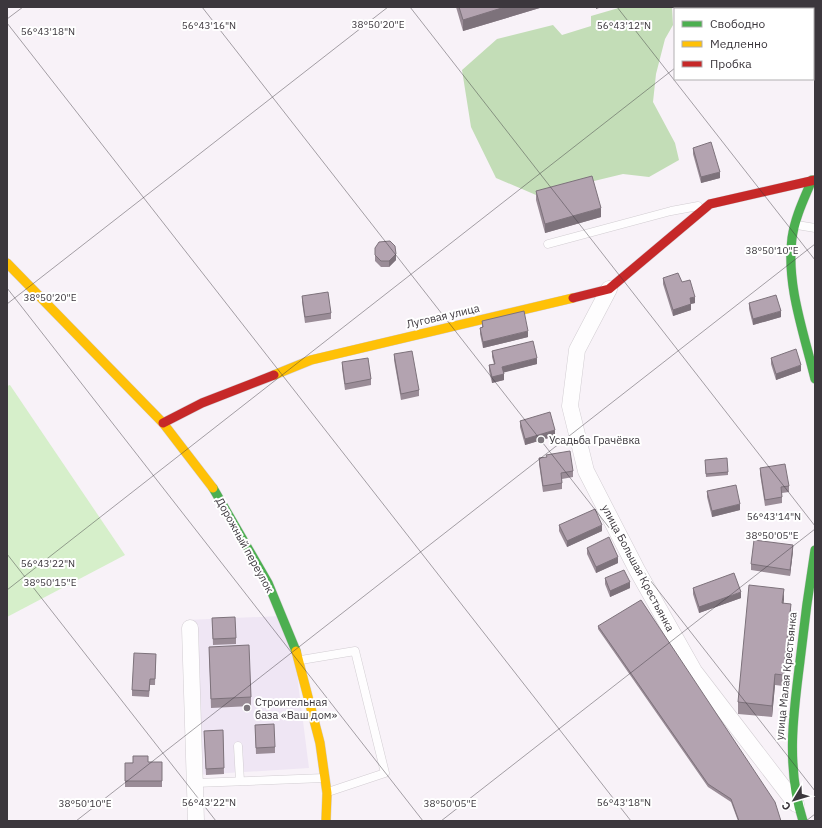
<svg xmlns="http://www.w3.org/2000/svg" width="822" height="828" viewBox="0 0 822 828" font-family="'IBM Plex Sans',sans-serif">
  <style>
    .industrial { fill: #efe6f4 }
    .green { fill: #d6efca }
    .forest { fill: #c3ddb7 }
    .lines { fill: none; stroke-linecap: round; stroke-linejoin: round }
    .lane-casing { stroke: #d2cdd2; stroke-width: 9 }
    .street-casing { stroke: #d2cdd2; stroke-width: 17 }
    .fast-casing { stroke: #d2cdd2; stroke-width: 10 }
    .slow-casing { stroke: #d2cdd2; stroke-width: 10 }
    .jam-casing { stroke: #d2cdd2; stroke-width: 10 }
    .lane { stroke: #fefdfe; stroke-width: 8 }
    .street { stroke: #fefdfe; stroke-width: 16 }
    .fast { stroke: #4caf50; stroke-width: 9 }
    .slow { stroke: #ffc107; stroke-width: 9 }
    .jam { stroke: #c62828; stroke-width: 9 }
    .wall { fill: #9a8c97 }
    .shaded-wall { fill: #7d727b }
    .building { fill: #b3a3b0; stroke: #7d727b }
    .ticks { fill: none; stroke: #3c373d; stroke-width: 1; stroke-opacity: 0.45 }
    .poi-dot { fill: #7e787e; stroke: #fff; stroke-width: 1.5 }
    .labels { text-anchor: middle; stroke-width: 4; stroke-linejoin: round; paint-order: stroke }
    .street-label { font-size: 11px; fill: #3c373d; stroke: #fff }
    .poi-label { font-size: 11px; fill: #3c373d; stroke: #fff; text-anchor: start }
    .ticks-label { font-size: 10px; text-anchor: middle; fill: #3c373d; stroke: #fff; stroke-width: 4; stroke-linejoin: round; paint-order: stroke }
  </style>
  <rect width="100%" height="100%" fill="#f8f2f8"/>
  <path class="industrial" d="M281,616L293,643L309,768L196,775L187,620Z"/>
  <path class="green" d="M10,385L125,555L7,617V386Z"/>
  <path class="forest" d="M622,7H672L673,25L665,39L656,74L653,102L675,143L679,160L649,177L623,174L536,195L496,178L471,127L462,70L497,39L553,25L562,35L591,26V16Z"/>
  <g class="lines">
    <g class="lane-casing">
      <g id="lane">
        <path d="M797,225L815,228"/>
        <path d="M548,244L671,211L698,206"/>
        <path d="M301,660L355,651L385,773L328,792"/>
        <path d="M238,746L240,781"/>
        <path d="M195,783L324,778"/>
      </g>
    </g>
    <g class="street-casing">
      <g id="street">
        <path d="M609,289L577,350L570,406L586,471L637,570L694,671L796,804"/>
        <path d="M190,628L196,821"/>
      </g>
    </g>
    <g class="fast-casing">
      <g id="fast">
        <path d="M812,180C804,199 795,217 792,238C786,285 804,333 815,379"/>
        <path d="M213,488L268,583L296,651"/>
        <path d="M803,821C786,768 793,715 800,661C804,624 809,587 815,550"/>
      </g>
    </g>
    <g class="slow-casing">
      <g id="slow">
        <path d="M7,263L163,423L213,488"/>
        <path d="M274,375L311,360L573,298"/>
        <path d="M296,651L320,743L327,793L326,821"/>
      </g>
    </g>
    <g class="jam-casing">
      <g id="jam">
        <path d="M573,298L609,289L710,204L815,180"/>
        <path d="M163,423L202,403L274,375"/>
      </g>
    </g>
    <use href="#lane" class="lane"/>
    <use href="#street" class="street"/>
    <use href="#fast" class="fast"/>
    <use href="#slow" class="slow"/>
    <use href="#jam" class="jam"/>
  </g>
  <g class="wall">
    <path d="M456,7H543L463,31Z"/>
    <path d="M749,7H798V9H750Z"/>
    <path d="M693,148L720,178L701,183L693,154Z"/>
    <path d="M536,191L601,217L545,233L536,200Z"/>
    <path d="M375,248L396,260L389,267H381L375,261Z"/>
    <path d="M663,278L682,282L695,303L691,304V310L673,316L663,284Z"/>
    <path d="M302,296L331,313V319L305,323L302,302Z"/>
    <path d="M749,303L781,317L753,325L749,309Z"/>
    <path d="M482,321L528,337L483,348L480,334V328L482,327Z"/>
    <path d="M492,351L537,364L504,372V380L492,383L489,371V365L494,364L492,357Z"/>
    <path d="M394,354L419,390V396L401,400L394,360Z"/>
    <path d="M771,358L801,371L776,380L771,364Z"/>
    <path d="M342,362L371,379V385L345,390L342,368Z"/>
    <path d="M520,421L555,436L525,445L520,427Z"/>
    <path d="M539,458L573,471V477L562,479V489L543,492L539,464Z"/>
    <path d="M705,463L728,472V475L706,477Z"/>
    <path d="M760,468L789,486V492L782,493V503L765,506L760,474Z"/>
    <path d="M707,491L740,510L712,517L707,497Z"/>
    <path d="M559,525L602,531L567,547L559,531Z"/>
    <path d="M587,548L618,563L596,573L587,554Z"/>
    <path d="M793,551L790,576L751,570V564Z"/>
    <path d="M605,578L630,588L610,597L605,584Z"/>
    <path d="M693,588L741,598L699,613L693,594Z"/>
    <path d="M784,600L783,603L791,616L783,686L775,685L772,717L738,714V702Z"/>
    <path d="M212,618L236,638V644L213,645Z"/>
    <path d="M598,626L781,821H738L731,802L708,787L598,629Z"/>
    <path d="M209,647L251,697V706L211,708Z"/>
    <path d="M156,654L155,685H150L149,697L132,696V690Z"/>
    <path d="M255,725L275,747V753L256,754Z"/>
    <path d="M223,730L224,774L206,775L204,731Z"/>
    <path d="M148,762H162V787H125V763Z"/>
  </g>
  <g class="shaded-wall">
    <path d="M505,7H543L463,31V20Z"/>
    <path d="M596,7H602L596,9Z"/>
    <path d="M720,172V178L701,183V177Z"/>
    <path d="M601,208V217L545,233V224Z"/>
    <path d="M396,254V260L389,267V261Z"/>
    <path d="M695,297V303L690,304V298Z"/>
    <path d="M691,304V310L673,316V310Z"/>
    <path d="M781,311V317L753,325V319Z"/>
    <path d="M528,331V337L483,348V342Z"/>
    <path d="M537,358V364L502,373V367Z"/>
    <path d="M801,365V371L776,380V374Z"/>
    <path d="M504,374V380L492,383V377Z"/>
    <path d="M555,430V436L525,445V439Z"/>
    <path d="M740,504V510L712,517V511Z"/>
    <path d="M602,525V531L567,547V541Z"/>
    <path d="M793,545V551L790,576V570Z"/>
    <path d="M618,557V563L596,573V567Z"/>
    <path d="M630,582V588L610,597V591Z"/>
    <path d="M784,589V600L782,615V603Z"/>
    <path d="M741,592V598L699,613V607Z"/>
    <path d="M791,604V616L783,686V675Z"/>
    <path d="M775,674V685L772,717V706Z"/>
  </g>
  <g class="building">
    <path d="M459,7H505L463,20Z"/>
    <rect x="753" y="7" width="45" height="2"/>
    <path d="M711,142L720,172L701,177L693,148Z"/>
    <path d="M592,176L601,208L545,224L536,191Z"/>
    <path d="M390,241L395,246L396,254L389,261H381L375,255V248L379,242Z"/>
    <path d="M678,273L682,282L690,280L695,297L690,298L691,304L673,310L663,278Z"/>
    <path d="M328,292L331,313L305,317L302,296Z"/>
    <path d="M776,295L781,311L753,319L749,303Z"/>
    <path d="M524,311L528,331L483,342L480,328L483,327L482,321Z"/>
    <path d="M533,341L537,358L502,367L504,374L492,377L489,365L495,364L492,351Z"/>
    <path d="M796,349L801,365L776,374L771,358Z"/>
    <path d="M412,351L419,390L401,394L394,354Z"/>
    <path d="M368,358L371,379L345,384L342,362Z"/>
    <path d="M550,412L555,430L525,439L520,421Z"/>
    <path d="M570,451L573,471L561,473L562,483L543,486L539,458L547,457L546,455Z"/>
    <path d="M727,458L728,472L706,474L705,460Z"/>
    <path d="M785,464L789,486L781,487L782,497L765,500L760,468Z"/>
    <path d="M736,485L740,504L712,511L707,491Z"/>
    <path d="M595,509L602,525L567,541L559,525Z"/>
    <path d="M609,537L618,557L596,567L587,548Z"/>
    <path d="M754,540L793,545L790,570L751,564Z"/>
    <path d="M624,570L630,582L610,591L605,578Z"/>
    <path d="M734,573L741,592L699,607L693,588Z"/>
    <path d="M749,585L784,589L782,603L791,604L783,675L775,674L772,706L738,702Z"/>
    <path d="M641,600L775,802L781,821H739L731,799L708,784L598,626Z"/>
    <path d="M235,617L236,638L213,639L212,618Z"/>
    <path d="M249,645L251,697L211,699L209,647Z"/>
    <path d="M134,653L156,654L155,679H150L149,691L132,690Z"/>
    <path d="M274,724L275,747L256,748L255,725Z"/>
    <path d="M223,730L224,768L206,769L204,731Z"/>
    <path d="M133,756H148V762H162V781H125V763H133Z"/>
  </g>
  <path class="ticks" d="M202,7L815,791M410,7L815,526M617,7L815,260M750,9L753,7M7,19L23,7M7,23L631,821M7,288L423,821M7,304L388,7M7,554L216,821M7,590L675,68M7,819L8,821M76,821L815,244M441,821L815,529M806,821L815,814"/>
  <g class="poi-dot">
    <circle cx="541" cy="440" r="4"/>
    <circle cx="247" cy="708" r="4"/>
  </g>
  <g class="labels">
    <g class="street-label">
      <text transform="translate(443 316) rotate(-13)" y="4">Луговая улица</text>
      <text transform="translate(245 545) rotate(61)" y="4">Дорожный переулок</text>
      <text transform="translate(638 568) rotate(62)" y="4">улица Большая Крестьянка</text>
      <text transform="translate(786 676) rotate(-84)" y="4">улица Малая Крестьянка</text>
    </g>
    <g class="poi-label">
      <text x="549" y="444">Усадьба Грачёвка</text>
      <text x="255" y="706">Строительная<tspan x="255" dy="13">база «Ваш дом»</tspan></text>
    </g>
  </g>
  <g class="ticks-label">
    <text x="378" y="28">38°50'20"E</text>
    <text x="209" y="29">56°43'16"N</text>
    <text x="624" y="29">56°43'12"N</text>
    <text x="48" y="35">56°43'18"N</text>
    <text x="772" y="254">38°50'10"E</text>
    <text x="50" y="301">38°50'20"E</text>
    <text x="774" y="520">56°43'14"N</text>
    <text x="772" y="539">38°50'05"E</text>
    <text x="48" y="567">56°43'22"N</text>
    <text x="50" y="586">38°50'15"E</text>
    <text x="209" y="806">56°43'22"N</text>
    <text x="624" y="806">56°43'18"N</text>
    <text x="85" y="807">38°50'10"E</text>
    <text x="450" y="807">38°50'05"E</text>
  </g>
  <rect width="822" height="828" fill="none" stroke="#3c373d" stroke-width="16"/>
  <rect x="674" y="8" width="140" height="72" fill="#ffffff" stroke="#b1afb1"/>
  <rect x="682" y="21" width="20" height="6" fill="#4caf50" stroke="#b1afb1"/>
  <text x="710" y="28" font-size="12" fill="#3c373d">Свободно</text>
  <rect x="682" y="41" width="20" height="6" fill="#ffc107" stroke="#b1afb1"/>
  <text x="710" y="48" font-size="12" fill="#3c373d">Медленно</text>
  <rect x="682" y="61" width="20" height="6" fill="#c62828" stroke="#b1afb1"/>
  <text x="710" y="68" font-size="12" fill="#3c373d">Пробка</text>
  <g transform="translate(794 800) rotate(232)" stroke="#ffffff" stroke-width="3" paint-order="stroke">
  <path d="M0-3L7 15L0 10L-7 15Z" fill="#3c373d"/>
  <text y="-6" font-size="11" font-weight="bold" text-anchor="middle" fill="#3c373d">С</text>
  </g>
</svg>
